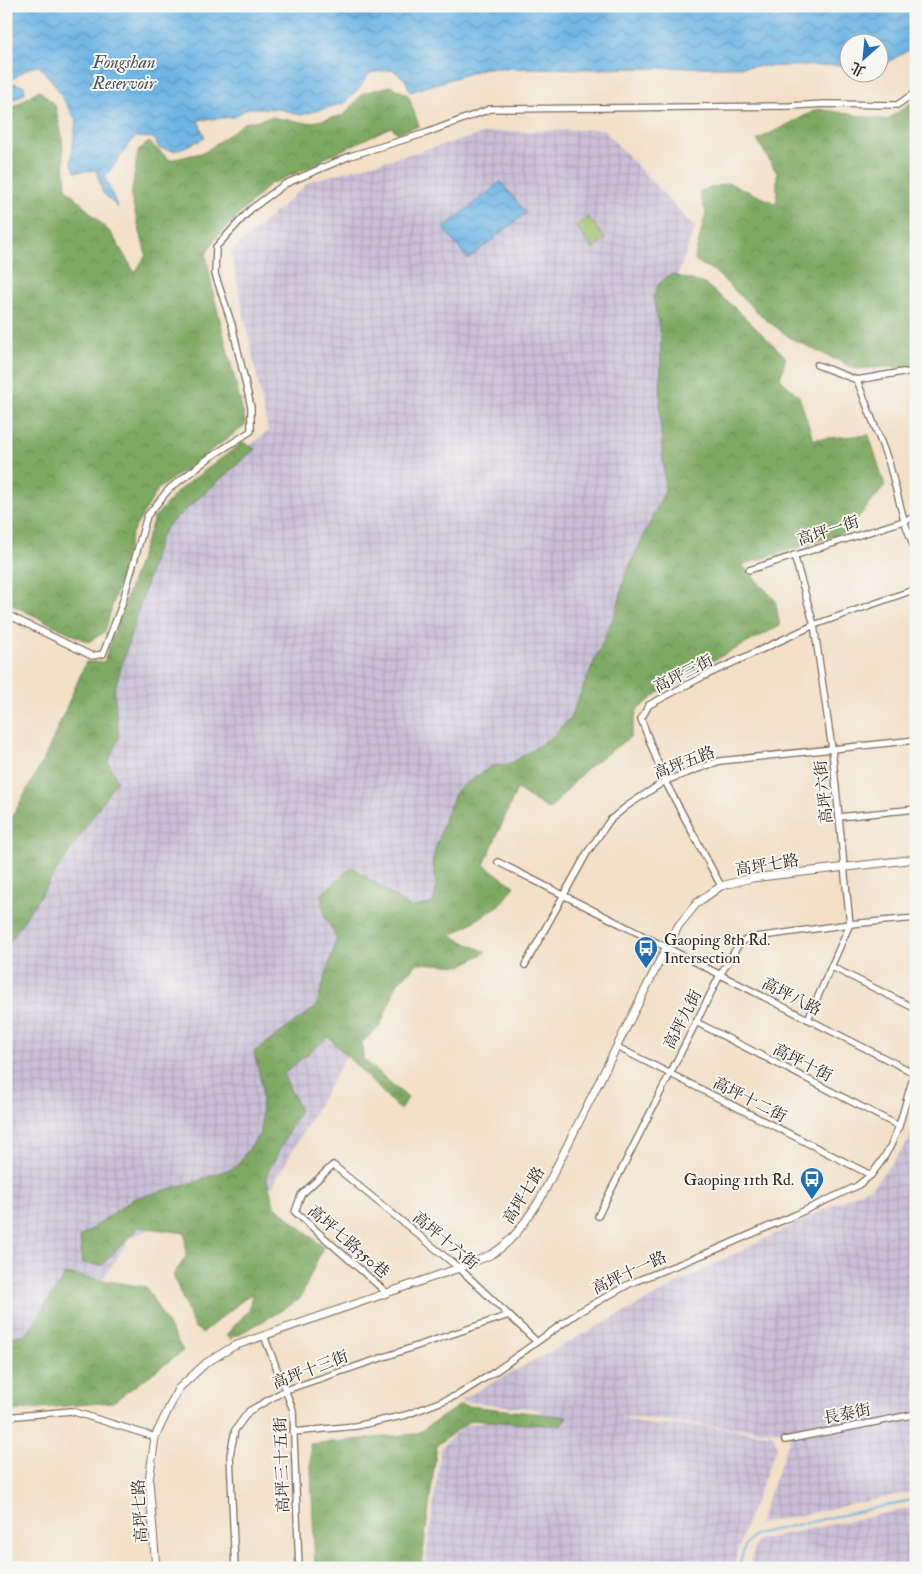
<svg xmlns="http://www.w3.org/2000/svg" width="922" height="1574" viewBox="0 0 922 1574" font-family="'IM FELL Double Pica','Noto Serif TC',serif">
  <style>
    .industrial { fill: url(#industrial-grid) }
    .forest { fill: url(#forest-crowns); stroke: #5c6a40 }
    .pitch { fill: #9cc36f; stroke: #6c7646 }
    .water { fill: url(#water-waves); stroke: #547082 }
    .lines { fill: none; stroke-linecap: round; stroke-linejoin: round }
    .stream { stroke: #6db5e5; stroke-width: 2 }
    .minor-casing { stroke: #7b6a59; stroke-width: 8 }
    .tertiary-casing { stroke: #7b6a59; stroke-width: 9 }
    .minor { stroke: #fff; stroke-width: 5.5 }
    .tertiary { stroke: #fff; stroke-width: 7 }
    .labels { text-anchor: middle; stroke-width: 4; stroke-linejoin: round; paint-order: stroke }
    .street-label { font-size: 16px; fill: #3b2a1e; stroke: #f6f6f2 }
    .poi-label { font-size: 16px; fill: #3b2a1e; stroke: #f6f6f2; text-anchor: start }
    .water-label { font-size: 18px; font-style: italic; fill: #4a545a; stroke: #f6f6f2 }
  </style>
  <defs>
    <pattern id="industrial-grid" width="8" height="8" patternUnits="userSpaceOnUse" patternTransform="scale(1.25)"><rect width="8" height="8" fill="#c9bfd7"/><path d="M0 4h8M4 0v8" fill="none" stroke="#aea4b8"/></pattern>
    <pattern id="forest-crowns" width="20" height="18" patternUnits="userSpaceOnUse" patternTransform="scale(1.25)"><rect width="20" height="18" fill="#7da962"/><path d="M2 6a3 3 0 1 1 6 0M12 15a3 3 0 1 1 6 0" fill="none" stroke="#688a50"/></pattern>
    <pattern id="water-waves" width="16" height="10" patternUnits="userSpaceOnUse" patternTransform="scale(1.25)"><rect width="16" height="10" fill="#6db5e5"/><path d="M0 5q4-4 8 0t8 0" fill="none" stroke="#5b93b9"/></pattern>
  </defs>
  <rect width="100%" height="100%" fill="#f6f6f2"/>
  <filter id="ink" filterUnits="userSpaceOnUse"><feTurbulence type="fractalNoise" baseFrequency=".02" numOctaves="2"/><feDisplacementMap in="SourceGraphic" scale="10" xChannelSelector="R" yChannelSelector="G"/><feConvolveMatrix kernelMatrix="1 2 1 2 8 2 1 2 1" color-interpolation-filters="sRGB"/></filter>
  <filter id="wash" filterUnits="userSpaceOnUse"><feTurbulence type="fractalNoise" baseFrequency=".0096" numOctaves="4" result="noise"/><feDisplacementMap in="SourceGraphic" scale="20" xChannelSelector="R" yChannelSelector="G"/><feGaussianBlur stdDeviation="1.12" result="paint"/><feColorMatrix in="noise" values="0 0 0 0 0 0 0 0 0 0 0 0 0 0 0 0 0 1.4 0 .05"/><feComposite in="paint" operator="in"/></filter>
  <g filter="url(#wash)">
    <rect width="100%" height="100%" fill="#f3e0c7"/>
    <g class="industrial">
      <path d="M603,129L695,228L667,304L698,487L574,736L517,778L354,1042L272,1187L132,1236L53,1352L6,1348V892L89,764L160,518L268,431L231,252L310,181L490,132Z"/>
      <path d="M916,1118V1491L758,1524L792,1433L618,1416L649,1425L709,1426L773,1435L777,1446L746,1524L733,1568H425L441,1448L463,1426L546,1410L458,1401L726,1258L874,1185L908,1142Z"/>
      <path d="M916,1507V1568H749L757,1540Z"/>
    </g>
    <g class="forest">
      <path d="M391,86L408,95L419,126L397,133L391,127L325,158L320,163L270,184L215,239L206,254L213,292L246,425L158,489L132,533L105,632L88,642L6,602V108L13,107L39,90L55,105L62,136L66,188L111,233L135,273L146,255L131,197L138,150L149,142L170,160L205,152L244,123L271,117L308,123L344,115L363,93Z"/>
      <path d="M916,99V368L888,367L856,369L792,339L765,319L714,271L694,260L706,213L699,191L729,183L777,204V173L757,140L818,109L887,120Z"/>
      <path d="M671,274L705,284L735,308L786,357L780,379L799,396L813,439L869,435L885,486L846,532L742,565L775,600L780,626L673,681L637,710L630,737L586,769L549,810L517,789L484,865L514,886L500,905L451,936L486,952L461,966L418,963L397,984L380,1026L362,1042L363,1059L408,1098L400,1110L328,1037L283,1074L300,1110L266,1176L274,1205L323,1247L300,1299L274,1315L230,1339L226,1335L249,1310L252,1293L202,1333L194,1327L173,1275L186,1257L185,1233L139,1227L102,1265L82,1263L80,1237L133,1199L197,1181L236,1167L261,1132L262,1085L254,1052L316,1007L337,939L325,917L321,895L352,867L411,908L433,903L437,887L432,861L445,818L457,790L490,767L512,763L552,737L570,718L617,609L626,573L665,491L660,417L661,337L653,297L659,284Z"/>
      <path d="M243,442L255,449L167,526L160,538L114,691L119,738L108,762L117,780L6,947V828L44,759L86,662H104L154,518L180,489Z"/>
      <path d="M65,1274L146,1287L183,1351L113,1402L6,1411V1339L28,1333Z"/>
      <path d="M460,1405L567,1417L560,1426L471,1420L437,1445L421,1568H315L310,1444L416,1434Z"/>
    </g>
    <path class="pitch" d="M588,217L605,239L593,249L576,226Z"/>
    <g class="water">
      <path d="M6,6H916V46L888,62L880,63V42H850L849,65L590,69L486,68L410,92L405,79L393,70L370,73L359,89L344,103L327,108L301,115L278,109L249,108L233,117L198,120L205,138L175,151L159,148L154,138L135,137L105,177L118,208L103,193L96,170L75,172L71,161L76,120L53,82L39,66L29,68L8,82L24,86L25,93L15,99L6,100Z"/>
      <path d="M501,182L526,213L468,259L443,228Z"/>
    </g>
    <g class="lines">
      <path class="stream" d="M738,1568L746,1543L755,1534L916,1499"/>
    </g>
  </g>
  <g filter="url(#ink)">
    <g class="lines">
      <g class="minor-casing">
        <g id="minor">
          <path d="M817,365L857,380"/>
          <path d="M857,380L889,463L904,520L916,553"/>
          <path d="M857,380L903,372L916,374"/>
          <path d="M794,555L814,625L832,749L850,924L808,1019"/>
          <path d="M749,570L916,517"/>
          <path d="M6,614L92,656L103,654L121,607L147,516L169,489L209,458L251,431V407L232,325L215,274L216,247L251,209L285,184L350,156L426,133L490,109L790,106L825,104L897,105L916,92"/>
          <path d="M839,817L916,809"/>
          <path d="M498,862L914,1073"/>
          <path d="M721,886L665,781L641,719L649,705L700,678L814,625L916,589"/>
          <path d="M525,965L587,853L610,820L627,806L665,781L720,761L916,740"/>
          <path d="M832,967L916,1009"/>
          <path d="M696,1022L899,1126"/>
          <path d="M617,1047L871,1175"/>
          <path d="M598,1216L720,975L739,944L749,938L850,924L916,918"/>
          <path d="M387,1293L295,1212L301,1195L333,1165L459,1268L536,1341"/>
          <path d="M264,1336L293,1410L299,1568"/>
          <path d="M6,1417L71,1411L155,1437"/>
          <path d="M293,1432L356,1426L406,1415L458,1395L496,1371L579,1312L631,1283L715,1250L795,1215L857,1186L871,1175L881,1162L890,1147L899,1126L916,1067"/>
          <path d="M785,1440L916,1414"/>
          <path d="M235,1568L230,1455L235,1430L249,1411L286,1390L509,1315"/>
        </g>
      </g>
      <g class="tertiary-casing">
        <path id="tertiary" d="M156,1568L149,1481L155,1437L178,1389L206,1363L234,1346L459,1268C470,1263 482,1259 492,1254C514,1241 527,1219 541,1198L666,948L679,925L697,903L721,886L752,878L916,859"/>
      </g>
      <use href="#minor" class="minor"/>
      <use href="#tertiary" class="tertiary"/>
    </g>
  </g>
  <defs>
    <g id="bus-pin" transform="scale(1.25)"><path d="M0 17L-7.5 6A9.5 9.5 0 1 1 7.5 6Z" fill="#1f6fb2" stroke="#f6f6f2"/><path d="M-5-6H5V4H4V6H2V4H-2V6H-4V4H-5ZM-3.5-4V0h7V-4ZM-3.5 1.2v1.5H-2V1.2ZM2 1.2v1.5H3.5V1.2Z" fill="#fff"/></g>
  </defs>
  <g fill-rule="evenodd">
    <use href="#bus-pin" x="646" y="948"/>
    <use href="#bus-pin" x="812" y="1179"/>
  </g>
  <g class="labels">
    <g class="street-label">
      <text transform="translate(828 530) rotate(-18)" y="6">高坪一街</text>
      <text transform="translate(683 673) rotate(-27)" y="6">高坪三街</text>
      <text transform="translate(684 762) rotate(-21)" y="6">高坪五路</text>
      <text transform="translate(823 792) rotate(-96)" y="6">高坪六街</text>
      <text transform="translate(767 864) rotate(-9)" y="6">高坪七路</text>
      <text transform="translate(792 996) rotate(27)" y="6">高坪八路</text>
      <text transform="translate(682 1019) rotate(-63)" y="6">高坪九街</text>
      <text transform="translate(803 1062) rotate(27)" y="6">高坪十街</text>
      <text transform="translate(750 1099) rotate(27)" y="6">高坪十二街</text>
      <text transform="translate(523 1195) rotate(-58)" y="6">高坪七路</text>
      <text transform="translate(446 1240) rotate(40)" y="6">高坪十六街</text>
      <text transform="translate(349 1241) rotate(41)" y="6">高坪七路350巷</text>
      <text transform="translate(629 1272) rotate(-25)" y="6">高坪十一路</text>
      <text transform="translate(310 1369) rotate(-21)" y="6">高坪十三街</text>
      <text transform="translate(847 1413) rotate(-11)" y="6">長泰街</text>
      <text transform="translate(281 1465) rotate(-92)" y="6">高坪三十五街</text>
      <text transform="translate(139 1511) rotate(-93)" y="6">高坪七路</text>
    </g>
    <g class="poi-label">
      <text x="664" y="945">Gaoping 8th Rd.<tspan x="664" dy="18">Intersection</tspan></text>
      <text x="794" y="1185" text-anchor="end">Gaoping 11th Rd.</text>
    </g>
    <g class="water-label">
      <text x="124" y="68">Fongshan<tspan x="124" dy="21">Reservoir</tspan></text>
    </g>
  </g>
  <rect width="922" height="1574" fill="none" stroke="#f6f6f2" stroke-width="25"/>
  <g transform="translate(864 58) rotate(207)"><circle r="24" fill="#f6f6f2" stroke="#aba49d"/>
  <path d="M0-4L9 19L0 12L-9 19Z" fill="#1f6fb2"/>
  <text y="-8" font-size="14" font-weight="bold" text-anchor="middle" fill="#3b2a1e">北</text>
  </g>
</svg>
